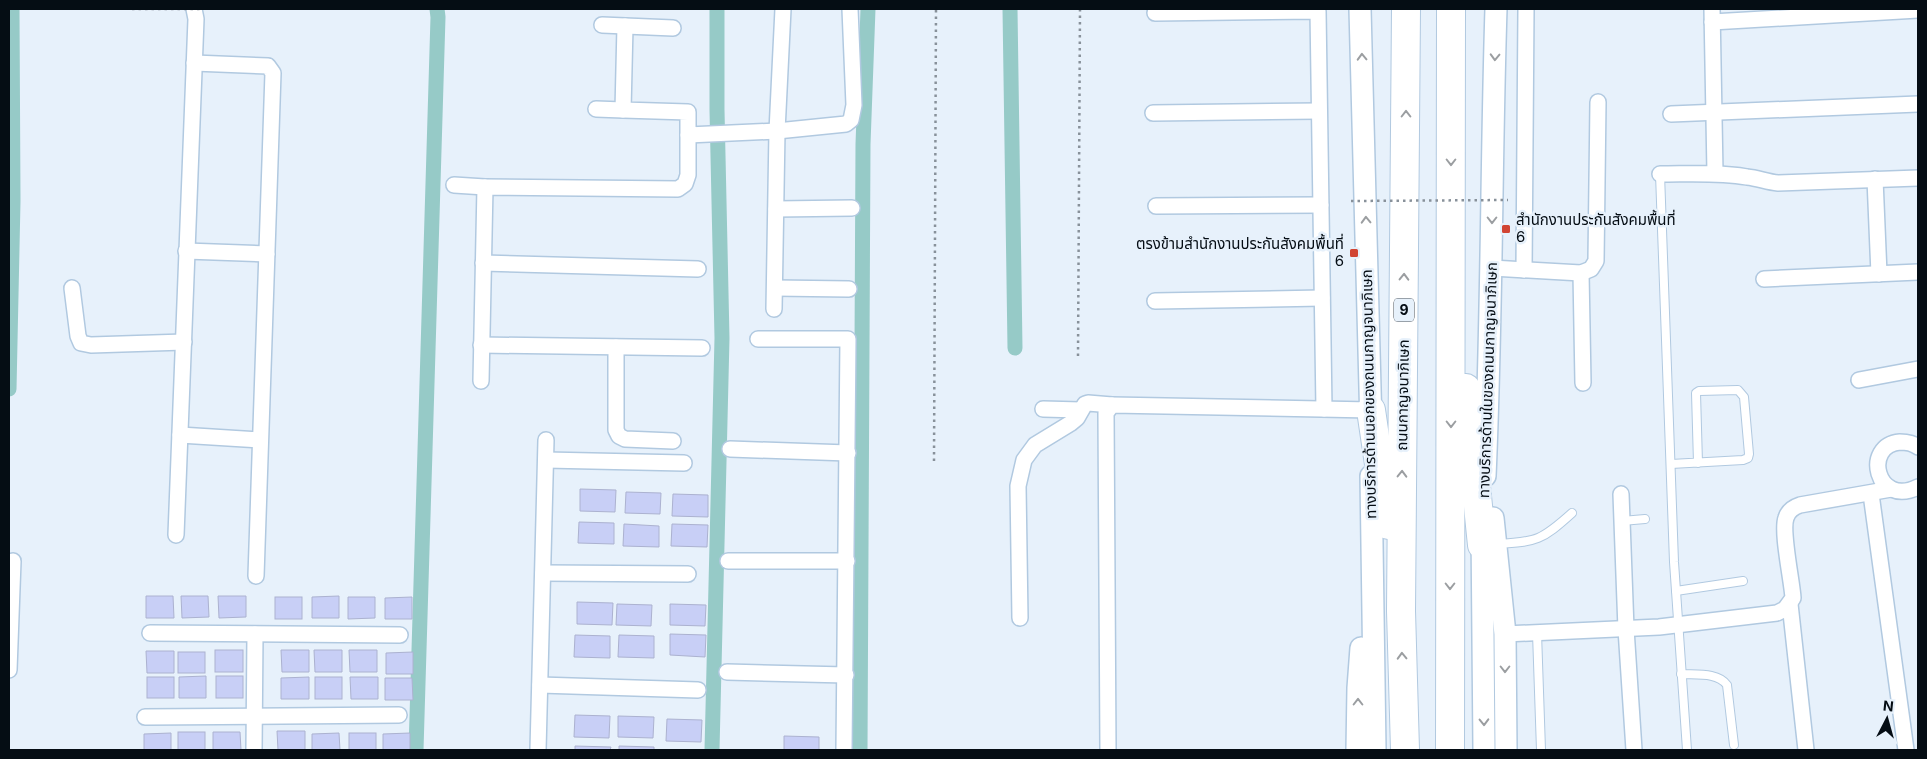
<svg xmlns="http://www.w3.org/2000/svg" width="1927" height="759" viewBox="0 0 1927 759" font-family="Inter,'Noto Sans Thai',sans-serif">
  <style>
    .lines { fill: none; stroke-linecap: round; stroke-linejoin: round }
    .canal { stroke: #96cac7; stroke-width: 15 }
    .building { fill: #c8cff6; stroke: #acb2d0 }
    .lane-casing { stroke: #b1c9e0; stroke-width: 10 }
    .street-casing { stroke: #b1c9e0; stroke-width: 18 }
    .secondary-casing { stroke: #b1c9e0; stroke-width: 24 }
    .highway-casing { stroke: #b1c9e0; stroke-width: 30 }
    .path { stroke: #88919a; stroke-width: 2.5; stroke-dasharray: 2.5 4; stroke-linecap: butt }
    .lane { stroke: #fff; stroke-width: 8 }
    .street { stroke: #fff; stroke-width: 15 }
    .secondary { stroke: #fff; stroke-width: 21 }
    .highway { stroke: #fff; stroke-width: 28 }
    .path-bridge { stroke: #88919a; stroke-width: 2.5; stroke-dasharray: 2.5 4; stroke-linecap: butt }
    .oneway { stroke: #9b9ea1 }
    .poi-dot { fill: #d14433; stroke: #e7f1fb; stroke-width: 2 }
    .labels { text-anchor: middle; stroke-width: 5; stroke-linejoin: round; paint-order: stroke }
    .shield { fill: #e7f1fb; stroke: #495159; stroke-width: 1 }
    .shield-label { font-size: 14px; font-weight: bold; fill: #050d14 }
    .poi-label { font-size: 15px; fill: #050d14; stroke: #e7f1fb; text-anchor: start }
    .street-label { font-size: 15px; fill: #050d14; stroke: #e7f1fb }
  </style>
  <rect width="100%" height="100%" fill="#e7f1fb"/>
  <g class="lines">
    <g class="canal">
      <path d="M1010,9L1015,348"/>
      <path d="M9,389L13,201L12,9"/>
      <path d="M416,750L438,17L437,9"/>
      <path d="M712,750L722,338L717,110V9"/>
      <path d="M860,750L863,144L868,9"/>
    </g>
  </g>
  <g class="building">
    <path d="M580,489L616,490L615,512L580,511Z"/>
    <path d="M626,492L661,493L660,514L625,513Z"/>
    <path d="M673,494L708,495V517L672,516Z"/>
    <path d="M579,522L614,523V544L578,543Z"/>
    <path d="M624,524L659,526V547L623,546Z"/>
    <path d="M672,524L708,525L707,547L671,546Z"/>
    <path d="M146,596H173L174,618H146Z"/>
    <path d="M181,596H208L209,617L182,618Z"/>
    <path d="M218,596H246V617L219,618Z"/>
    <path d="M339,596V618H312V597Z"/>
    <rect x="275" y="597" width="27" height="22"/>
    <path d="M348,597H375V618L348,619Z"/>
    <path d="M412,597V619H385V598Z"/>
    <path d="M577,602L613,603L612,625L577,624Z"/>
    <path d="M617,604L652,605L651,626L616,625Z"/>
    <path d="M670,604L706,605L705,626L670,625Z"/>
    <path d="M670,634L706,635L705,657L670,655Z"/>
    <path d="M575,635L610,636V658L574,657Z"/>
    <path d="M619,635L654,636V658L618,657Z"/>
    <rect x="215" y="650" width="28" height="22"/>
    <path d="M281,650H309V672H282Z"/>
    <path d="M314,650H342V672H315Z"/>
    <path d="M349,650H377V672H350Z"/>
    <path d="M146,651H174V673H147Z"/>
    <rect x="178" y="652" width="27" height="21"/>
    <path d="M413,652V674H386V653Z"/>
    <path d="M206,676V698H179V677Z"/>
    <rect x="216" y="676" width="27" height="22"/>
    <rect x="147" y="677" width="27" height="21"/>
    <path d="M309,677V699H281V678Z"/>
    <rect x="315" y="677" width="27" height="22"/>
    <path d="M350,677H378V699H351Z"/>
    <path d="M385,678H412L413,700H385Z"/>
    <path d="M575,715L610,716L609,738L574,737Z"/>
    <path d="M618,716L654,717L653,738L618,737Z"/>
    <path d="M667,719L702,720L701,742L666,741Z"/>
    <path d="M277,731H305V750H278Z"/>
    <rect x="178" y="732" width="27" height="18"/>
    <path d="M213,732H240L241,750H213Z"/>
    <path d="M171,733V750H144V734Z"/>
    <path d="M339,733L340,750H312V734Z"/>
    <rect x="349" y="733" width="27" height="17"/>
    <path d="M410,733V750H383V734Z"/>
    <path d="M784,736L819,737V750H784Z"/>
    <path d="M575,746L611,747L610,750H575Z"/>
    <path d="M619,746L654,747V750H619Z"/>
  </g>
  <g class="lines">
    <g class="lane-casing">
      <g id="lane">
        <path d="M1660,174L1674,562L1687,750"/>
        <path d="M1671,464L1743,460L1748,458L1749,454L1744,397L1738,390L1699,391L1696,393L1698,463"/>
        <path d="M1622,521L1645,519"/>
        <path d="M1497,544C1537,542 1542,540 1572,513"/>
        <path d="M1676,591L1743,581"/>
        <path d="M1537,633L1541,750"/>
        <path d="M1681,674C1696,675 1718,672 1727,685L1734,745"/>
      </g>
    </g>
    <g class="street-casing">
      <g id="street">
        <path d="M1712,9L1715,173"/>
        <path d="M1155,13L1318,11L1324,409"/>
        <path d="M1712,22L1918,10"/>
        <path d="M602,25L673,28"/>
        <path d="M625,26L623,110L688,112V135L777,131L846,124L851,120L854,105L850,9"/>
        <path d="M194,63L268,66L273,73L256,576"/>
        <path d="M596,109L623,110"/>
        <path d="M1153,113L1319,111"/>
        <path d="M1671,114L1918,104"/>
        <path d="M1660,174C1689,174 1718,172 1747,177C1758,178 1767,182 1778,183L1918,178"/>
        <path d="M1875,179L1879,274"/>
        <path d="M454,185L485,187"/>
        <path d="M1156,206L1321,205"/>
        <path d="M776,209L852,208"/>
        <path d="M186,251L267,254"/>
        <path d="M483,263L698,269"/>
        <path d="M1492,268L1581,273L1591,269L1596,261L1598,102"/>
        <path d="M1524,270L1526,9"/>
        <path d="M1581,273L1583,383"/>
        <path d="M1764,279L1918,272"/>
        <path d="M72,288L78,336L81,343L91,345L184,342"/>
        <path d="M775,288L849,289"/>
        <path d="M1155,301L1322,298"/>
        <path d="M774,309L777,131L783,9"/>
        <path d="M758,339H848L844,750"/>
        <path d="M481,345L702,348"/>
        <path d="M616,347V430L619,436L625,439L673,441"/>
        <path d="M1859,380L1918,369"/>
        <path d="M481,381L485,187L678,189L685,184L688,175V135"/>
        <path d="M1043,409L1081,410"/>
        <path d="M180,435L260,440"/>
        <path d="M1918,447C1913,443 1907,442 1900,442C1862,445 1876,508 1918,487"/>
        <path d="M730,449L848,453"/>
        <path d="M546,460L684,463"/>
        <path d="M1621,494L1626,629L1634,750"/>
        <path d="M1871,494L1906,750"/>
        <path d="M176,535L196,19L194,9"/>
        <path d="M728,561H847"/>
        <path d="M543,573L688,574"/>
        <path d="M1790,604L1806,750"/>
        <path d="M1020,618L1018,486L1024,460L1035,445L1071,423L1077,418L1085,404L1088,403L1112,405"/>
        <path d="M150,633L400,635"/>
        <path d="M1505,634L1659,627L1777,613L1785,609L1793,598C1792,581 1781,531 1786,518C1788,511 1794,507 1800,505L1891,489"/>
        <path d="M9,670L13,561"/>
        <path d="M727,672L846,675"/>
        <path d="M540,685L698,690"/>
        <path d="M145,717L399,715"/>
        <path d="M254,750L255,634"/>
        <path d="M538,750L546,440"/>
        <path d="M1108,750L1106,413L1112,405L1371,410"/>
      </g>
    </g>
    <g class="secondary-casing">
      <g id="secondary">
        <path d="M1360,9L1371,426"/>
        <path d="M1371,476L1375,750"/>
        <path d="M1485,476C1492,320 1491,164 1496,9"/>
        <path d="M1493,518L1505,634L1506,750"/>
        <path d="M1482,529L1484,750"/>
        <path d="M1357,750L1358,688L1361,648"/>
      </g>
    </g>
    <g class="highway-casing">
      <g id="highway">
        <path d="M1466,388L1482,545"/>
        <path d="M1371,410L1388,525"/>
        <path d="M1405,750L1401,611L1406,9"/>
        <path d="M1450,750L1451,9"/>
      </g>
    </g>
    <g class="path">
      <path d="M1078,356L1080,9"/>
      <path d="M934,461L936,9"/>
    </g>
    <use href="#lane" class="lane"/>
    <use href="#street" class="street"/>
    <use href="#secondary" class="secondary"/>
    <use href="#highway" class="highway"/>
    <g class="path-bridge">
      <path d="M132,9H201"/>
      <path d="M1351,201L1508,200"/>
    </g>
  </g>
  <defs><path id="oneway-chevron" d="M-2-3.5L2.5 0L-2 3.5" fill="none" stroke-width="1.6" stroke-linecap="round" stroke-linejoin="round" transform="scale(1.25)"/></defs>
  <g class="oneway">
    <use href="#oneway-chevron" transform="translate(1362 57) rotate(-92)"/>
    <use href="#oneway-chevron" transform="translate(1495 57) rotate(92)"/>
    <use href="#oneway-chevron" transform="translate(1406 114) rotate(-90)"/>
    <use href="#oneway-chevron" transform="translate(1451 162) rotate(90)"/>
    <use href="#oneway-chevron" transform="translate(1366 220) rotate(-92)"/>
    <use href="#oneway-chevron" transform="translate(1492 220) rotate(90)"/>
    <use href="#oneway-chevron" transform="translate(1404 277) rotate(-89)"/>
    <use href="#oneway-chevron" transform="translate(1451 424) rotate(90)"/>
    <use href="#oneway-chevron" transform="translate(1402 474) rotate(-89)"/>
    <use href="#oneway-chevron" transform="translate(1450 586) rotate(90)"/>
    <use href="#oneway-chevron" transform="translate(1402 656) rotate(-92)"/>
    <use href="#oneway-chevron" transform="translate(1505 669) rotate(90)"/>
    <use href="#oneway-chevron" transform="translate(1358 702) rotate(-90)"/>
    <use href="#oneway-chevron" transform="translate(1484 722) rotate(89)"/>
  </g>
  <g class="poi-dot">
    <rect x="1501" y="224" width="10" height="10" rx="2.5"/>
    <rect x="1349" y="248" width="10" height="10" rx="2.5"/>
  </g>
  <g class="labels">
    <rect class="shield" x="1394" y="298.5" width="20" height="23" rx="4"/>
    <g class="shield-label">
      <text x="1404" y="315">9</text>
    </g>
    <g class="poi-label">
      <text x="1516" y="225">สำนักงานประกันสังคมพื้นที่<tspan x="1516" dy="17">6</tspan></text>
      <text x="1344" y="249" text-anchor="end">ตรงข้ามสำนักงานประกันสังคมพื้นที่<tspan x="1344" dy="17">6</tspan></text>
    </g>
    <g class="street-label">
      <text transform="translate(1488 380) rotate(-88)" y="5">ทางบริการด้านในของถนนกาญจนาภิเษก</text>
      <text transform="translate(1369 394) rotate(-91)" y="5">ทางบริการด้านนอกของถนนกาญจนาภิเษก</text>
      <text transform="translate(1403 395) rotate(-89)" y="5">ถนนกาญจนาภิเษก</text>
    </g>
  </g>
  <rect width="1927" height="759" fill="none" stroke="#050d14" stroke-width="20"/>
  <g transform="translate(1887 719) rotate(6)" stroke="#e7f1fb" stroke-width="4" paint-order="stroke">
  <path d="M0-4L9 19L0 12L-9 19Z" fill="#050d14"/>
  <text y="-8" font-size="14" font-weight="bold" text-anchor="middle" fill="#050d14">N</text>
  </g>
</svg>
